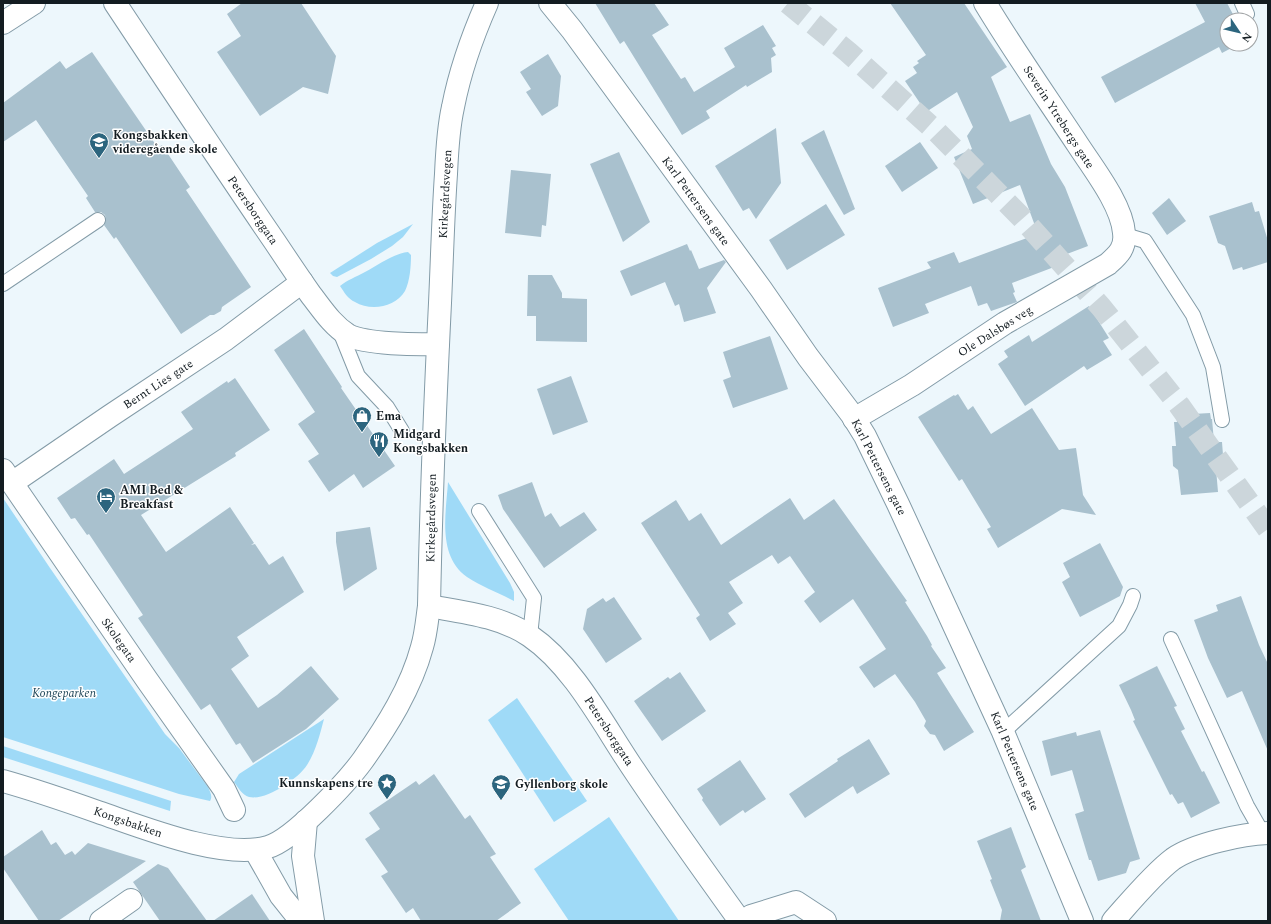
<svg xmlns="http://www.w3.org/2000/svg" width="1271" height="924" viewBox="0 0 1271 924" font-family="Spectral,serif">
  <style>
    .green { fill: #9fdaf7 }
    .building { fill: #a9c1ce }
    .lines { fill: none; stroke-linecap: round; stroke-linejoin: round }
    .primary-tunnel { stroke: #ccd6db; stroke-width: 22; stroke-dasharray: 22 11; stroke-linecap: butt }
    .service-casing { stroke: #839ba7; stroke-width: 16 }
    .minor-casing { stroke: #839ba7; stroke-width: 24 }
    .tertiary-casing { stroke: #839ba7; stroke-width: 24 }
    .service { stroke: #fff; stroke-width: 14 }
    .minor { stroke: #fff; stroke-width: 22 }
    .tertiary { stroke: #fff; stroke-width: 22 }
    .labels { text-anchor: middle; stroke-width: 3; stroke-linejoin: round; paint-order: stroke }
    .street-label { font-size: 12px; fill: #131c21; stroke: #fff }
    .poi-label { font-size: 12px; font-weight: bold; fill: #131c21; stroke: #fff; text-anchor: start }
    .park-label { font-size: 12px; font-style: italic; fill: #21485a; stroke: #fff }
  </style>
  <rect width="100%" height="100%" fill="#edf7fc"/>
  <g class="green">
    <path d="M413,224L403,237L392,246L371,259L337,277L333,276L330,273L377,243Z"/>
    <path d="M408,252L411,255C411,266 410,281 405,291C395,308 370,311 355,302C348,299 344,292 340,286C347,280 356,277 365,272C379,265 392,254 408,252Z"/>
    <path d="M448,482L510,583L514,592V601C499,593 482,587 467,577C437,556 446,513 448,482Z"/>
    <path d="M3,498L50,568L165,734L179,748L208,787C210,792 213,796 210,801L179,794L3,737Z"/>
    <path d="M517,698L587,801L554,822L488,720Z"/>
    <path d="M324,719C320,734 316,751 307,765C298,779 266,801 249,797C242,795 238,787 234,782L239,774Z"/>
    <path d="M3,746L171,801L170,811L3,757Z"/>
    <path d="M609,817L679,921H569L534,869Z"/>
  </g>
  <g class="building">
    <path d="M242,3H301L336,56L328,94L303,87L260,116L217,52L241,36L227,14Z"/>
    <path d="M595,3H654L669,25L652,35L681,79L685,77L694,92L735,67L724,48L763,25L776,46L772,48L776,55L771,58L772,72L747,87L746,85L706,111L710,118L682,135L637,62L624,41L620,44Z"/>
    <path d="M890,3H964L1007,67L991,77L1010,122L1030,114L1051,164L1065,187L1088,246L1059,257L1062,264L1012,283L1015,292L1013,293L1017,302L991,311L987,303L978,306L971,286L925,304L929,313L893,327L878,288L931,268L927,262L954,252L959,263L1038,234L1020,185L973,204L954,157L972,149L967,136L973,127L957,92L926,112L905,81L917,73L913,67L919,63L917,61L926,55Z"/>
    <path d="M1195,3H1227L1236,20H1227V44H1239L1222,53L1219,47L1115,103L1101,77L1205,22Z"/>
    <path d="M92,52L158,148L162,145L190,187L186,190L251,287L222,307L221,311L214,315H210L181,334L116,237L114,239L104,225L106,220L105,215L101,212H95L86,198L88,196L36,120L3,142V103L60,61L66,69Z"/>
    <path d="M548,54L561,76L558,106L542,116L526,92L531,89L520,72Z"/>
    <path d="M776,128L781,183L756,219L749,208L743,211L715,166Z"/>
    <path d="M824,130L855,209L844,215L801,143Z"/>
    <path d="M920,142L938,168L902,192L885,166Z"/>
    <path d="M619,152L650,222L623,242L590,164Z"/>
    <path d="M511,170L551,174L546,226L542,225L541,237L505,233Z"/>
    <path d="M1169,198L1186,221L1167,235L1152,213Z"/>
    <path d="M1252,202L1255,212L1259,211L1268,241V262L1243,270L1242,267L1233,270L1225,246L1218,243L1209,216Z"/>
    <path d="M826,204L845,235L787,270L769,240Z"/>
    <path d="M687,244L690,251L691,250L699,269L724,260L726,262L707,288L716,313L684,322L679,304L675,306L665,282L631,296L620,271Z"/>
    <path d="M528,275H552L562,293V298L587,299V342L536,341V316H527Z"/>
    <path d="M1089,306L1109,338L1103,341L1112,355L1087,370L1084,366L1025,406L998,364L1008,357L1004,351L1029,335L1032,342Z"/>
    <path d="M304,329L342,387L341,388L395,466L363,488L354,474L329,492L308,461L319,454L298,424L315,412L274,350Z"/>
    <path d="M770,336L788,389L733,408L723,380L731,377L723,352Z"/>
    <path d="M571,376L588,422L553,435L537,389Z"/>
    <path d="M235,378L270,430L235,453L236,456L141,515L166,552L230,507L254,543L251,545L255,544L269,565L283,556L304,592L237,637L249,656L231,669L258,708L277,695L311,666L339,699L306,729L253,763L240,743L236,745L210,704L201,710L138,618L143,615L89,534L87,535L75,518L71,519L57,498L114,459L124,474L193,429L181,412L227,381L228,383Z"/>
    <path d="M958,394L968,410L973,406L991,434L1032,408L1059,450L1076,448L1083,495L1096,515L1062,509L998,548L987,529L991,527L962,479L959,481L918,417L954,395L955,396Z"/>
    <path d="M1210,413L1211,419H1212L1214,442H1222L1224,468L1216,469L1218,492L1181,495L1178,470L1173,466L1172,446H1176L1174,422H1177L1176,415Z"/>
    <path d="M532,482L545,517L551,513L560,527L584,512L597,530L544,568L503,509L498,495Z"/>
    <path d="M790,498L804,520L834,499L907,601L905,602L927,636L932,645L931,646L946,668L937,673L974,732L944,751L935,735L930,734L924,726L926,721L915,702L895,674L874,688L859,667L886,649L853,599L820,623L804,601L815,592L790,556L778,564L772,555L729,582L743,603L728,613L736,624L710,641L696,618L700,615L641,523L676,500L689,521L701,513L721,545Z"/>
    <path d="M370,527L377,569L344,591L336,542V532Z"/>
    <path d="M1100,543L1123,587L1120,596L1080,617L1062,582L1070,577L1063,563Z"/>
    <path d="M1241,596L1259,645L1268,664V751L1242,691L1227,698L1208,658L1194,620L1218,611L1216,605Z"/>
    <path d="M614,597L642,639L606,663L583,629L587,609L603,598L606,602Z"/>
    <path d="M1157,666L1177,706L1174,707L1185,729L1181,731L1202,772L1204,771L1220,803L1191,818L1183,802L1178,804L1172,794L1170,795L1133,721L1135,720L1131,710L1119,685Z"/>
    <path d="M680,672L706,711L662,741L634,701L668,677L670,679Z"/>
    <path d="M1100,730L1140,859L1130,862L1126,873L1098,881L1091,860H1089L1075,814L1084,811L1072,770L1051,776L1042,741L1076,732L1077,736Z"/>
    <path d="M869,739L890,774L857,794L853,786L805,818L789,794L838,761L837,759Z"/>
    <path d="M740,760L766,799L745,813L743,810L720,826L702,800L703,798L697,789Z"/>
    <path d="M434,774L465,819L470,815L496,854L490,857L521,903L496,921H421L413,908L406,913L381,876L388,872L365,839L380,829L369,813L416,781L419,785Z"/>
    <path d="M1011,827L1026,867L1021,870L1041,921H1000L1002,910L990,880L992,879L977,841Z"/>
    <path d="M42,830L51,845L56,842L65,855L72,851L75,855L88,843L146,861L58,921H39L3,868V857Z"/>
    <path d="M158,864L168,868L207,921H160L133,882Z"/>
    <path d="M252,894L270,921H213Z"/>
  </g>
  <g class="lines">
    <path class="primary-tunnel" d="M788,3L848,52L937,132L1021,217L1101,307L1179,405L1268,529"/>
    <g class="service-casing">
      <g id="service">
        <path d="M1242,3L1247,14"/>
        <path d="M1125,235L1145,241L1193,315L1213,367L1222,420"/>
        <path d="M3,284L98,220"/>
        <path d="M339,329L358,376L387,407L402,431"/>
        <path d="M479,511L534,598L530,636"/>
        <path d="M1171,639L1247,806L1263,834"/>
        <path d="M1003,732L1119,626L1130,605L1133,596"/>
      </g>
    </g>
    <g class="minor-casing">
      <g id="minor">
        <path d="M115,3C168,83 221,163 275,242C287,260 299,278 311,295C322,309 332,325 348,335C365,344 417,345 438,344"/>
        <path d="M550,3L572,30L761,289L808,357L852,415L865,436L898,504L1003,732L1082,921"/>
        <path d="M3,23L34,3"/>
        <path d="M854,419L912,385L1005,323L1108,264C1118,255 1126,248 1124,233C1122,205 1093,168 1078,145C1047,98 1014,51 985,3"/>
        <path d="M3,470L147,680L224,789L234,810"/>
        <path d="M12,483L110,416L226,339L302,282"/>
        <path d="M306,821L303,856L313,921"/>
        <path d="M255,850L281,896L301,921"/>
        <path d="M101,921L131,900"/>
        <path d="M745,921L751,916L796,902L825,921"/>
        <path d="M1113,921C1130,902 1153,874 1173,859C1195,844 1242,834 1268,833"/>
      </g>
    </g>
    <g class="tertiary-casing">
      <g id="tertiary">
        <path d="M429,606C462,612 501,616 530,636C574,666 604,726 634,770C668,821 704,871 740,921"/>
        <path d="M3,781C35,790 67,801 98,812C142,827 223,860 268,847C293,840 347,782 363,760C387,726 411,688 422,647C426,634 427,620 429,606C431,505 435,404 440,303C442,260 443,217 446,174C447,152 448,129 453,107C460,71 472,37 487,3"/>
      </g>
    </g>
    <use href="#service" class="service"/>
    <use href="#minor" class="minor"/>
    <use href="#tertiary" class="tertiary"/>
  </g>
  <defs>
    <g id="school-pin" transform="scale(1)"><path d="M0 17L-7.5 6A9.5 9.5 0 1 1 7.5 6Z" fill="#2c657e" stroke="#fff"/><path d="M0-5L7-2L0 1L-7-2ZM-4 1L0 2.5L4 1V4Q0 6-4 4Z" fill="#fff"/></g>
    <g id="shop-pin" transform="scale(1)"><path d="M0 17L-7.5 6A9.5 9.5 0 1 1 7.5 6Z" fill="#2c657e" stroke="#fff"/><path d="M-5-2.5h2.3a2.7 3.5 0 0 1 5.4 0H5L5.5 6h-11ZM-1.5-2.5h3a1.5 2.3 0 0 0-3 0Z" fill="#fff"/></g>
    <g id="restaurant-pin" transform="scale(1)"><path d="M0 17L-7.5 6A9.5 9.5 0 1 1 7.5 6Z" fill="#2c657e" stroke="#fff"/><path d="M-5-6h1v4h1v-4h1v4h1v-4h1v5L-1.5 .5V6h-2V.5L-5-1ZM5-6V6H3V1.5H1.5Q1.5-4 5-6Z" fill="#fff"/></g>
    <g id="hotel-pin" transform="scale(1)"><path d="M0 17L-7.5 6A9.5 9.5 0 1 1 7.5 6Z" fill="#2c657e" stroke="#fff"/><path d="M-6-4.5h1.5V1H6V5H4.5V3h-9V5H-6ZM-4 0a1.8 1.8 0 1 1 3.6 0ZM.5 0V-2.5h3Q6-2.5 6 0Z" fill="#fff"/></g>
    <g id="sight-pin" transform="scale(1)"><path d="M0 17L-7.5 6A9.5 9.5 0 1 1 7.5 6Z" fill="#2c657e" stroke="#fff"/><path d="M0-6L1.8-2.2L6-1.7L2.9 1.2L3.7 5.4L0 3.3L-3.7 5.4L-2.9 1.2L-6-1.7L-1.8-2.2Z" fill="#fff"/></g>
  </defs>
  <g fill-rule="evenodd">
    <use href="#school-pin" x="99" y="142"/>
    <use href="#shop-pin" x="362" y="416"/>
    <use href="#restaurant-pin" x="379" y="441"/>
    <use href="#hotel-pin" x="106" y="497"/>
    <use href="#sight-pin" x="387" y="783"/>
    <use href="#school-pin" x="501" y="784"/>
  </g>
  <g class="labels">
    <g class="street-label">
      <text transform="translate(1059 117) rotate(57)" y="4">Severin Ytrebergs gate</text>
      <text transform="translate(445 194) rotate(-87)" y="4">Kirkegårdsvegen</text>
      <text transform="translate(696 201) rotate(54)" y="4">Karl Pettersens gate</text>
      <text transform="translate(253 210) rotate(56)" y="4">Petersborggata</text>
      <text transform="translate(995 331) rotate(-32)" y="4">Ole Dalsbøs veg</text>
      <text transform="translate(158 384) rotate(-33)" y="4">Bernt Lies gate</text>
      <text transform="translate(879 467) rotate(63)" y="4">Karl Pettersens gate</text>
      <text transform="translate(431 518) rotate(-89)" y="4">Kirkegårdsvegen</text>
      <text transform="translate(119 640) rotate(55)" y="4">Skolegata</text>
      <text transform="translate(609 731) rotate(57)" y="4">Petersborggata</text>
      <text transform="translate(1015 761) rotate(67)" y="4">Karl Pettersens gate</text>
      <text transform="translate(128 822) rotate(19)" y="4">Kongsbakken</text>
    </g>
    <g class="poi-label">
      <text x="113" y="139">Kongsbakken<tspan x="113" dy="14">videregående skole</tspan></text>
      <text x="376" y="420">Ema</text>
      <text x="393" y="438">Midgard<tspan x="393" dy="14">Kongsbakken</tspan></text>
      <text x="120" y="494">AMI Bed &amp;<tspan x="120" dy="14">Breakfast</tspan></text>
      <text x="373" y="787" text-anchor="end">Kunnskapens tre</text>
      <text x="515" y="788">Gyllenborg skole</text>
    </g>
    <g class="park-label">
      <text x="64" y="697">Kongeparken</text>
    </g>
  </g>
  <rect width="1271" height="924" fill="none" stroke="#131c21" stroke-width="8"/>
  <g transform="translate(1239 32) rotate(125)"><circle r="19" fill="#ffffff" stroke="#a1a4a6"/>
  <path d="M0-3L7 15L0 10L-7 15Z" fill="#2c657e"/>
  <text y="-6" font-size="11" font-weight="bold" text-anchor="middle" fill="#131c21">N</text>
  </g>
</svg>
